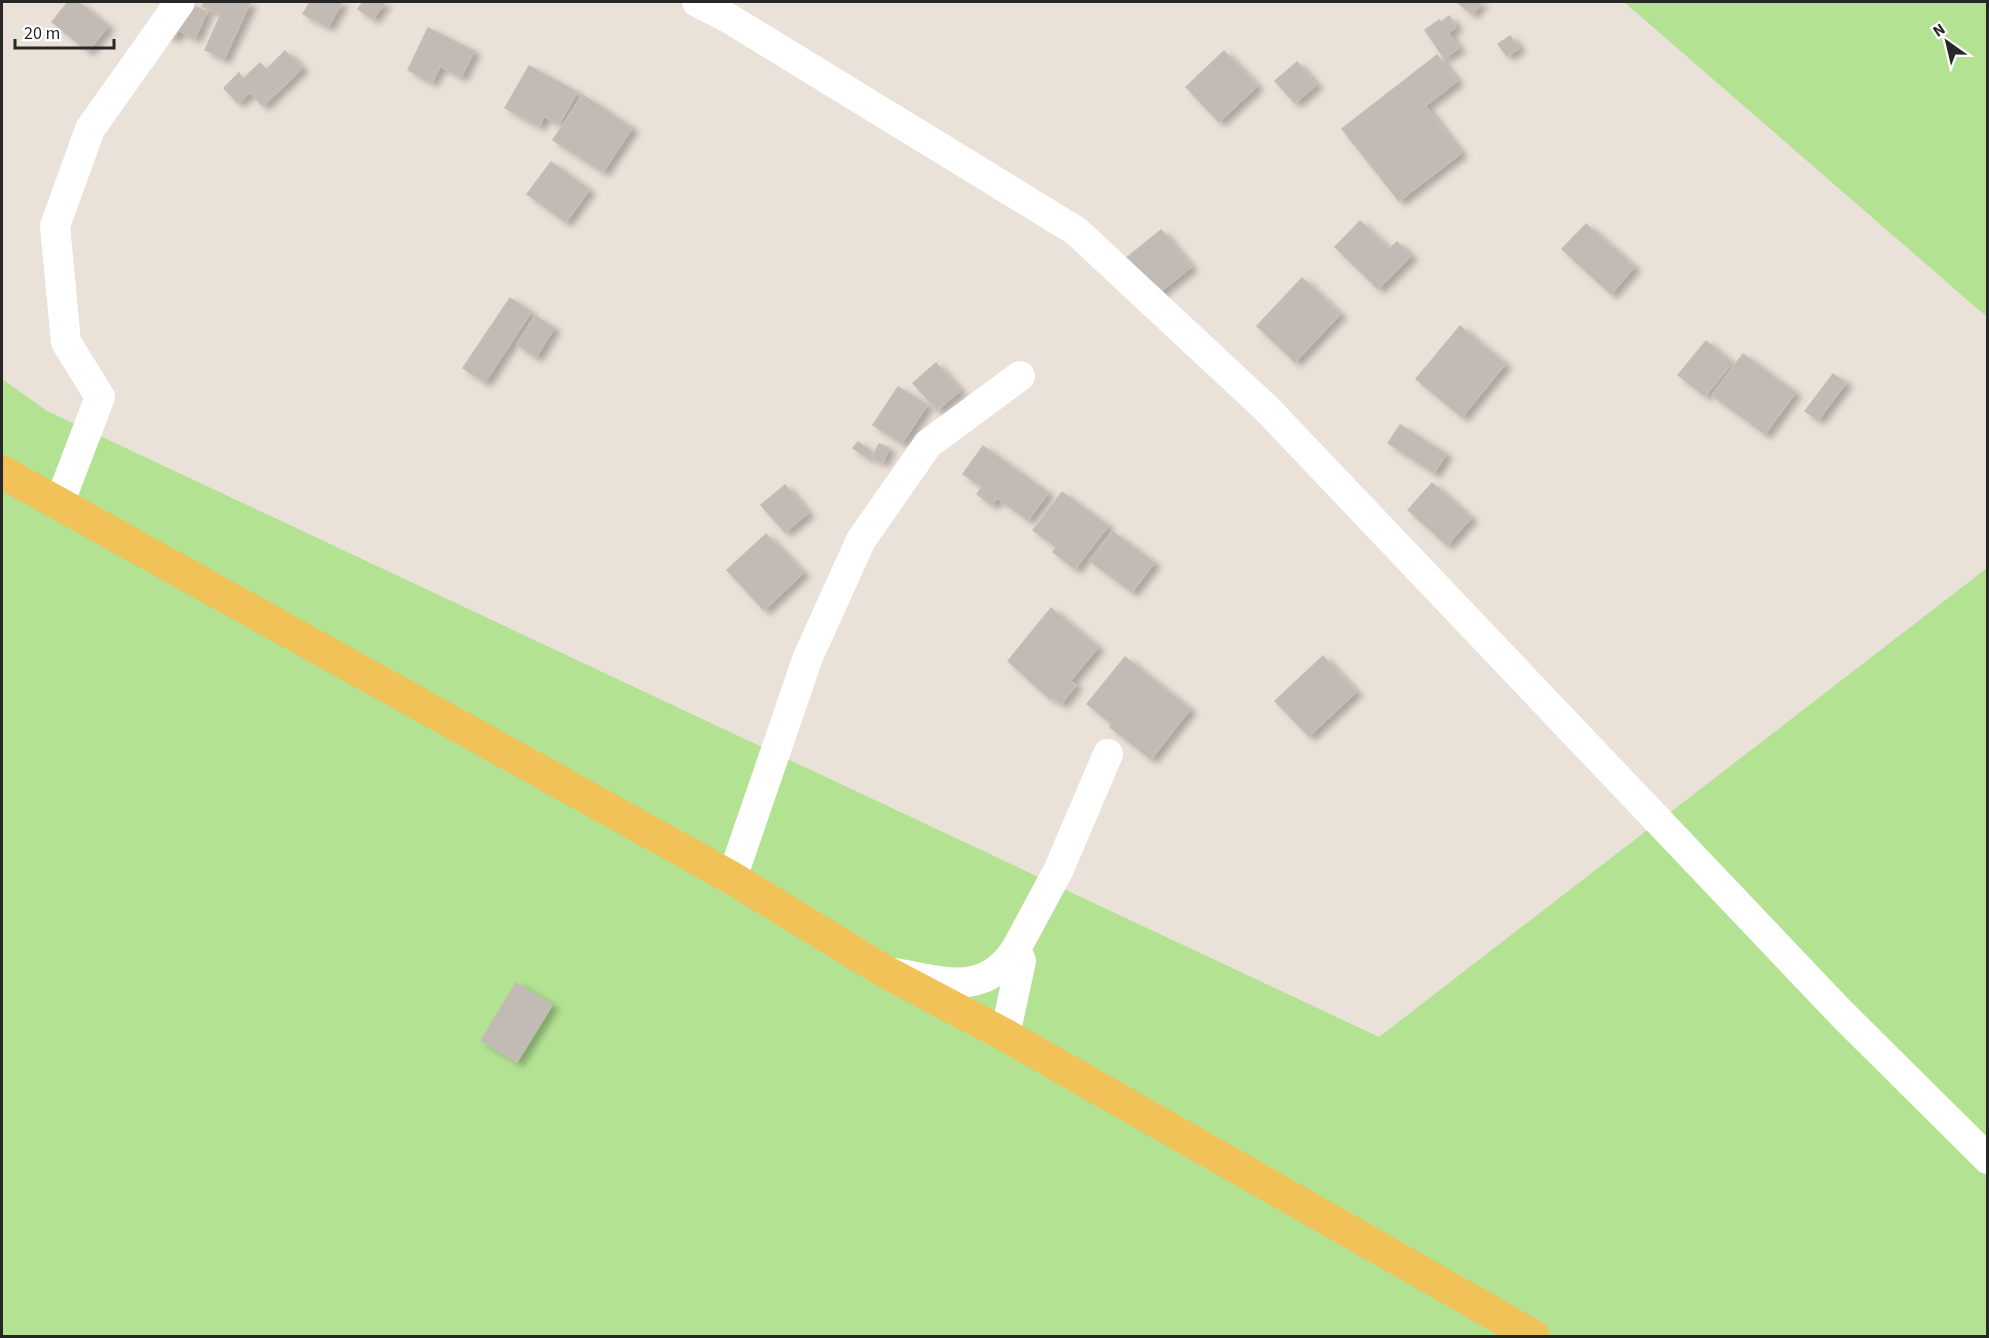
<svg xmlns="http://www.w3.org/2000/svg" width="1989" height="1338" viewBox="0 0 1989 1338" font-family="'Source Sans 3',sans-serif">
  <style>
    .green { fill: #b3e293 }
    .building { fill: #c2bbb5; stroke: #c5bdb2; stroke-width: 1.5; filter: url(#shadow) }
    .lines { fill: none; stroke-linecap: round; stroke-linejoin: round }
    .street { stroke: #fff; stroke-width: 30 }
    .primary { stroke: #f0c257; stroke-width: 33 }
  </style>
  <defs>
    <filter id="shadow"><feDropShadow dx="6" dy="4" stdDeviation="3" flood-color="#0004"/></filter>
  </defs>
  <rect width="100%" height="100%" fill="#eae1d8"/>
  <g class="green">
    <path d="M1624,2H1987V317Z"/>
    <path d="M2,379L47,411L1379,1037L1987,568V1336H2Z"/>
  </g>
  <g class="building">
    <path d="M68,2H78L108,26L88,51L52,22Z"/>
    <path d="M184,2L207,12L195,38L178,30L175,38L151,27Z"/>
    <path d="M204,2H246L250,3L224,59L205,50L221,14L202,6Z"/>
    <path d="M310,2H342L328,27L303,14Z"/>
    <path d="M363,2H385L373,19L358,9Z"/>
    <path d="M1457,2H1482L1472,14Z"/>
    <path d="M1449,16L1456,27L1448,33L1459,48L1444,58L1425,30L1439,20L1441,22Z"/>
    <path d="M428,28L474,51L461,77L440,66L432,82L408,70Z"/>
    <path d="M1510,36L1519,48L1507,56L1498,44Z"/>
    <path d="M285,51L302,68L263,106L250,92L238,103L224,88L239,73L243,79L260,63L266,70Z"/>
    <path d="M1224,51L1257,86L1219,122L1186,87Z"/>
    <path d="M1437,55L1457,81L1425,106L1461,153L1399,201L1342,129Z"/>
    <path d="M1297,62L1316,85L1295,103L1275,81Z"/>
    <path d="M529,66L577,92L559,124L544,116L539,126L505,108Z"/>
    <path d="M583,95L632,128L603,172L553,140Z"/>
    <path d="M551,162L589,190L566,222L527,194Z"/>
    <path d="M1360,221L1389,249L1397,242L1411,256L1378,289L1335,247Z"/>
    <path d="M1586,224L1634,267L1611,294L1562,249Z"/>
    <path d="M1161,230L1191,267L1144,305L1114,268Z"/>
    <path d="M1302,278L1340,314L1295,362L1257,326Z"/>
    <path d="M510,298L531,312L485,382L463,368Z"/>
    <path d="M535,316L554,328L536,357L517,345Z"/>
    <path d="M1460,326L1505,364L1462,417L1416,379Z"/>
    <path d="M1706,341L1732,363L1705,396L1678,375Z"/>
    <path d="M1743,354L1795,393L1765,434L1712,395Z"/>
    <path d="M936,363L960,391L937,410L913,383Z"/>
    <path d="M1833,374L1846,383L1818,420L1805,411Z"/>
    <path d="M898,387L927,405L902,443L873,425Z"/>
    <path d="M1400,425L1446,454L1434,473L1388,443Z"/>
    <path d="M858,442L872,452L868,458L853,448Z"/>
    <path d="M879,444L889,448L883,462L872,458Z"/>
    <path d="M983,446L1048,493L1028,520L997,498L992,505L977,494L982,487L963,474Z"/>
    <path d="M1432,483L1471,518L1447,545L1408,510Z"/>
    <path d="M785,485L808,513L785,532L761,505Z"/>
    <path d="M1062,492L1108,526L1075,569L1053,552L1056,547L1033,530Z"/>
    <path d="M1113,532L1154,563L1132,592L1090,561Z"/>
    <path d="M766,534L803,573L764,610L727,570Z"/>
    <path d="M1051,608L1098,647L1070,681L1076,685L1061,704L1052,697L1050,699L1008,661Z"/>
    <path d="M1323,656L1356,692L1309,736L1275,701Z"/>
    <path d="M1125,657L1190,709L1151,759L1110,727L1112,724L1087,704Z"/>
    <path d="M516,983L552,1005L517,1062L481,1040Z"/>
  </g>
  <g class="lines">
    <g class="street">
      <path d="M697,2L730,19L1076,231L1267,409L1842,1014L1988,1159"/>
      <path d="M59,504L100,397L66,342L55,226L90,129L180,2"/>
      <path d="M732,878L808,657L861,540L928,444L1020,376"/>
      <path d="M895,973C943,981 984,998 1016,949"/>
      <path d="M1005,1035L1021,961L1016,949L1058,871L1108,754"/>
    </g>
    <path class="primary" d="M2,472L732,878L884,971L1005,1035L1533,1336"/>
  </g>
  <rect width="1989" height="1338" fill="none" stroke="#272727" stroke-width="6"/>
  <g transform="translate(1947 42) rotate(326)" stroke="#ffffff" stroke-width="4.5" paint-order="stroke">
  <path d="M0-4.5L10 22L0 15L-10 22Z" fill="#272727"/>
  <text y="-9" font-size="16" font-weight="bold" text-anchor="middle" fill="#272727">N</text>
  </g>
  <path d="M15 39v9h99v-9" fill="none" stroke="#272727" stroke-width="3"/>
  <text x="24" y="39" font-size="18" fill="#272727" stroke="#ffffff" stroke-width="4.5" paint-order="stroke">20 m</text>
</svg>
